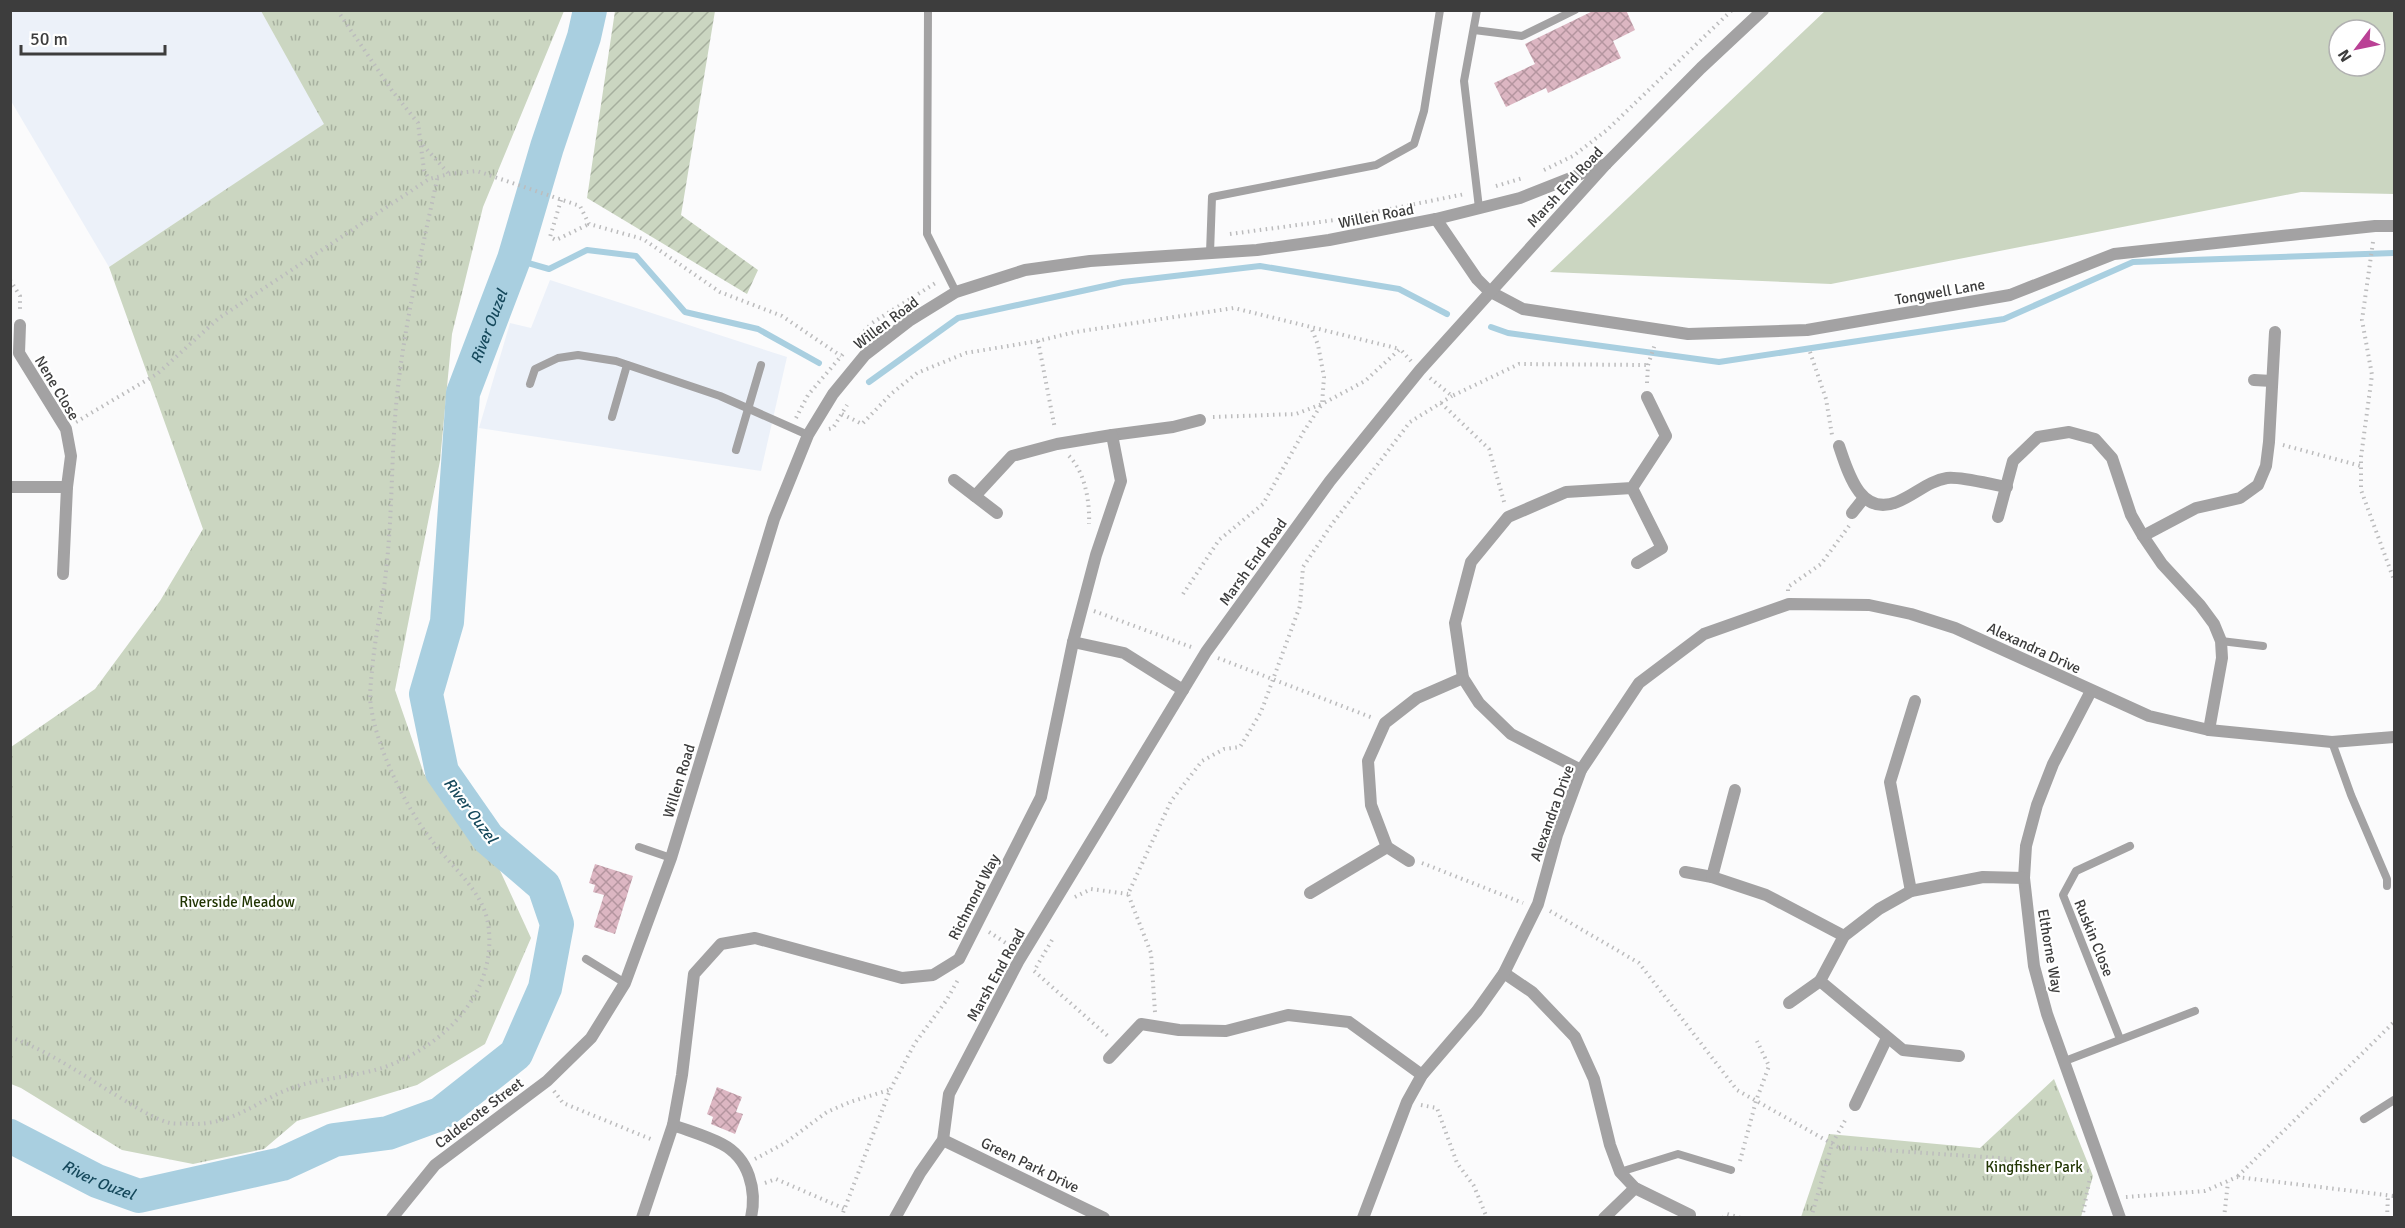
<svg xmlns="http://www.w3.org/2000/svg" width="2405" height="1228" viewBox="0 0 2405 1228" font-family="Signika,sans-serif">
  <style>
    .built { fill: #ecf1f9 }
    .grass { fill: #cbd6c1; fill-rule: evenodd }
    .park { fill: url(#park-tufts) }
    .garden { fill: url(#garden-furrows) }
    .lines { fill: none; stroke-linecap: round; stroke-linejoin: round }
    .stream { stroke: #a9cfe0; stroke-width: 6 }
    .river { stroke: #a9cfe0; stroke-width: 34 }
    .building { fill: url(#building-cross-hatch) }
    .path { stroke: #bcbcbd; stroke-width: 4; stroke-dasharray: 1.5 4.5; stroke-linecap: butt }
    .service { stroke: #a3a2a3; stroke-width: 8 }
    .minor { stroke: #a3a2a3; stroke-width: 12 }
    .tertiary { stroke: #a3a2a3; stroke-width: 12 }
    .labels { text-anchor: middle; stroke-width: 4.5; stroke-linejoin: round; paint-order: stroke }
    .street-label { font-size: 15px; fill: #3d3d3d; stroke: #fff }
    .park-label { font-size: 15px; fill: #223604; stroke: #fff }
    .water-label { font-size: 16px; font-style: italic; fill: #15485b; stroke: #fff }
  </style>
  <defs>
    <pattern id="park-tufts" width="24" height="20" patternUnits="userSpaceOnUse" patternTransform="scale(1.5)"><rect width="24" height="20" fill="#cbd6c1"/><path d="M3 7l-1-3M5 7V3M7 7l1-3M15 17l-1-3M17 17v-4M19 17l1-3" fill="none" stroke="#a6af9e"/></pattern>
    <pattern id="garden-furrows" width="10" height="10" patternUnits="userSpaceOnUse" patternTransform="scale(1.5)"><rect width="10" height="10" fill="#cbd6c1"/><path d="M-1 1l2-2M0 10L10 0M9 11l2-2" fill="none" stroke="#a6af9e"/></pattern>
    <pattern id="building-cross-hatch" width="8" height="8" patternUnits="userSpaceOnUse" patternTransform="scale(1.5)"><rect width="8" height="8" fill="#dcb6c2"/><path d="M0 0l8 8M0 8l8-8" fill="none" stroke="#b4959f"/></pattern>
  </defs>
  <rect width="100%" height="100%" fill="#fbfbfc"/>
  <g class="built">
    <path d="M10,11H261L325,124L109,267L11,101Z"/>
    <path d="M550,280L787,357L761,471L479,428L510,323L531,328Z"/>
  </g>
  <path class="grass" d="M1825,11H2394V194L2301,192L1831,284L1550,272ZM2339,30H2375V66H2339Z"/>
  <g class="park">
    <path d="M261,11H564L483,207L452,334L440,461L395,690L424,774L497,864L531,938L485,1044L417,1085L297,1121L264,1149L193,1164L122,1150L21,1088L11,1084V747L95,689L160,601L203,529L109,267L324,124Z"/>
    <path d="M2054,1079L2093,1176L2081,1217H1801L1829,1134L1980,1148Z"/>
  </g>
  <path class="garden" d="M615,11H715L681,215L758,270L747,294L587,198Z"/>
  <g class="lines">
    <g class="stream">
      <path d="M514,259L549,269L587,250L636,256L685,312L758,329L819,363"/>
      <path d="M1491,327L1508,333L1719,362L2004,319L2133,262L2394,253"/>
      <path d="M869,382L958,318L1123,282L1260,266L1399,289L1447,314"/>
    </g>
    <path class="river" id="s1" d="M10,1136L97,1181L139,1196L282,1164L334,1140L388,1133L440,1114L516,1054L545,988L557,924L544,886L488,838L442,772L426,694L447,622L463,393L514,259L547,147L584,37L590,10"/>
  </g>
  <g class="building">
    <path d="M1595,10H1626L1635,30L1613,41L1621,58L1548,93L1546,88L1506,107L1494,83L1535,64L1525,44Z"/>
    <path d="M595,864L633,876L615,934L594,927L604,895L593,892L595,885L589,883Z"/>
    <path d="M717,1087L742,1097L736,1112L743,1114L735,1134L711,1124L713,1117L707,1114Z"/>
  </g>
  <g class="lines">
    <g class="path">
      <path d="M337,10L393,92L418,123L424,170L429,179"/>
      <path d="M423,145L449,174"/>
      <path d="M1544,170L1573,156L1607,130L1732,10"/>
      <path d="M1496,186L1523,178"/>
      <path d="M561,200L550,237L556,240L589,224"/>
      <path d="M1230,234L1335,220L1465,194"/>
      <path d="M2373,242L2362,320L2372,375L2361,457V490L2394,580"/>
      <path d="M10,280L20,296V312"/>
      <path d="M856,340L872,323L937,282"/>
      <path d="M1038,341L1055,429"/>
      <path d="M1810,352L1826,399L1832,435"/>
      <path d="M1430,378L1452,396L1519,364L1648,365"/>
      <path d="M1647,383L1648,365L1655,344"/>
      <path d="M1441,403L1489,449L1505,505"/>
      <path d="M842,414L862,424L891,394L917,373L966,353L1038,341L1075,332L1234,308L1400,349"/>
      <path d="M1213,417L1296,414L1322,404L1365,381L1400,349L1411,361"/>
      <path d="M796,418L808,395L843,354"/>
      <path d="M76,422L157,374L219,318L429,179L449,174L477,171L580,206L589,224L643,239L720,292L782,316L841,356"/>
      <path d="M829,429L833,428L847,405"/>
      <path d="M2283,445L2361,466"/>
      <path d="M1069,456C1085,472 1090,502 1089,524"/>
      <path d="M1788,591V587L1821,564L1849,526"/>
      <path d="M1183,594L1219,540L1263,504L1304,431L1322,404L1324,377L1318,345L1311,327"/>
      <path d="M1094,611L1191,647"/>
      <path d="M1218,658L1373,718"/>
      <path d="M1422,863L1523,903"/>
      <path d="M1075,897L1091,889L1128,894"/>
      <path d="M1550,911L1639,963L1737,1090L1838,1147L2013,1159L2089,1171"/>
      <path d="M989,932L1009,945V947"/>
      <path d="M1052,940L1034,971L1110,1038"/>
      <path d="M1155,1012L1151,953L1128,894L1171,801L1202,761L1224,749L1240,747L1261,712L1300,606L1303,567L1332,524L1410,422L1452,396"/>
      <path d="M10,1037C48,1051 80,1073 114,1094C131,1104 151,1118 170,1123C176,1124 184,1123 190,1124C238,1125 259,1097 301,1085C327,1078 356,1076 382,1068C443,1047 499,993 488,923C482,889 449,865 430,838C405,806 376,746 371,706C369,695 371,682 372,671C375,634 384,598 387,561C393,503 391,445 398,387C406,316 423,246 438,175"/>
      <path d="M554,1091L563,1103L653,1140"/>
      <path d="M1421,1105L1437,1108L1457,1163L1474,1186L1487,1218"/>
      <path d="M755,1159L785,1143L827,1112L850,1102L889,1090"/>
      <path d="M1740,1161L1756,1101L1769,1066L1757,1041"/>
      <path d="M2238,1176L2394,1022"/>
      <path d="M765,1183L776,1179L845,1209"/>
      <path d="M2126,1197L2205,1191L2237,1177L2394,1196"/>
      <path d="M841,1218L890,1090L915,1043L946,1001L959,978"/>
      <path d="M1723,1218L1727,1214L1741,1218"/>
      <path d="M1811,1218L1832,1144L1847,1117"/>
      <path d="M2082,1218L2090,1178"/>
      <path d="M2224,1218L2228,1182"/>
      <path d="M2387,1218L2388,1195"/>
    </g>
    <g class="service">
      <path d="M928,10L927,234L956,292"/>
      <path d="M1477,10L1464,81L1479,208"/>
      <path d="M1474,30L1522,36L1575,10"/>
      <path d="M1210,253L1212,197L1376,165L1414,144L1424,111L1440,10"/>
      <path d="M530,384L535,369L558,358L578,355L616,361L720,396L808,435"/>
      <path d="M612,417L627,365"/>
      <path d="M736,450L761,365"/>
      <path d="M2221,641L2263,646"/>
      <path d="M2332,742L2351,795L2387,879V886"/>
      <path d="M639,847L671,858"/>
      <path d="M586,959L625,983"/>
      <path d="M2120,1039L2063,895L2076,871L2130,846"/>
      <path d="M2065,1061L2195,1011"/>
      <path d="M2364,1119L2394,1100"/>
      <path d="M1620,1172L1678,1154L1731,1170"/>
    </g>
    <g class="minor">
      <path d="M1436,219L1477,279L1489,291L1523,309L1688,334L1807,330L2010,295L2114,254L2375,226H2394"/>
      <path d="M20,325L19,353L66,429L71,456L67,487L63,574"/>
      <path d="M2254,380L2272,381"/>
      <path d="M1112,435L1173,427L1200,420"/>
      <path d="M1839,446C1848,472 1860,517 1897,502C1915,495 1928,481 1947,478C1960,476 1993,485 2007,487"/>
      <path d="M954,480L997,513"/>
      <path d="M10,487H67"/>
      <path d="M1632,488L1662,548L1637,563"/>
      <path d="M1852,513L1864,498"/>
      <path d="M1998,517L2013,461L2038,437L2069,432L2095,439L2112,458L2131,515L2143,536L2162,564L2200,605L2214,624L2221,641L2222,658L2209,730"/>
      <path d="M2143,536L2196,508L2240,498L2258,485L2266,466L2269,442L2275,332"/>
      <path d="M1073,642L1124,653L1183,690"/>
      <path d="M2091,691L2053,764L2037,805L2026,846L2024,878L2034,966L2047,1014L2120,1218"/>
      <path d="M1581,770L1511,734L1479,703L1463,678L1455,623L1471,562L1508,517L1566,492L1632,488L1666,436L1647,397"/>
      <path d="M1387,847L1409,861"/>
      <path d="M1685,872L1712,877L1766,895L1844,936"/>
      <path d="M1712,877L1735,790"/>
      <path d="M1911,891L1890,782L1915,701"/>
      <path d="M1310,893L1387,847L1371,805L1368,761L1385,723L1417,698L1463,678"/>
      <path d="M1504,973L1532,992L1575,1037L1594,1079L1610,1145L1620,1172L1635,1188L1690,1215V1218"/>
      <path d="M1789,1003L1820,981"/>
      <path d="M1959,1056L1903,1050L1820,981L1844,936L1879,909L1911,891L1983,877L2024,878"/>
      <path d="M1109,1058L1141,1024L1179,1030L1226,1031L1288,1015L1349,1022L1422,1075"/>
      <path d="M1855,1105L1887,1038"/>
      <path d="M673,1125C689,1131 707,1136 722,1144C749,1158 757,1190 751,1218"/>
      <path d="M943,1140L1104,1218"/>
      <path d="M392,1218L435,1165L547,1081L591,1038L625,983L671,858L774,519L808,435L833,394L865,355L909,321L956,292L1025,270L1090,261L1257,250L1329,240L1436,219L1520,198L1606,164"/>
      <path d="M642,1218L673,1125L682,1075L694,974L721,944L755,938L902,978L933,975L959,959L1041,797L1073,642L1096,555L1121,481L1112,435L1057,444L1012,456L975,496"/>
      <path d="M1363,1218L1407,1102L1422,1075L1477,1011L1504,973L1538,904L1557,835L1581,770L1639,683L1704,634L1789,604L1869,605L1911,614L1955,628L2149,716L2209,730L2332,742L2394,737"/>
      <path d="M1604,1218L1635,1188"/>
    </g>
    <path class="tertiary" d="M895,1218L920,1173L943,1140L949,1094L1018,962L1206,652L1330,481L1420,370L1606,164L1701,68L1763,10"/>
  </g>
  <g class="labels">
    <g class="street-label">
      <text transform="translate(1565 187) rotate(-47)" y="5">Marsh End Road</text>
      <text transform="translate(1376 216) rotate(-11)" y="5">Willen Road</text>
      <text transform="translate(1940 292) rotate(-10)" y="5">Tongwell Lane</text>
      <text transform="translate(886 323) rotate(-37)" y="5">Willen Road</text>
      <text transform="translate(57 388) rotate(59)" y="5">Nene Close</text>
      <text transform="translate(1253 562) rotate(-54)" y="5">Marsh End Road</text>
      <text transform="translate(2034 648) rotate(25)" y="5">Alexandra Drive</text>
      <text transform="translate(679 781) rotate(-73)" y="5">Willen Road</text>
      <text transform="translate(1552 813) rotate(-70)" y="5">Alexandra Drive</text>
      <text transform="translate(974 897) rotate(-63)" y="5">Richmond Way</text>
      <text transform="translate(2094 938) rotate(68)" y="5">Ruskin Close</text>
      <text transform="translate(2050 951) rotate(80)" y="5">Elthorne Way</text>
      <text transform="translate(996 975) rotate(-61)" y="5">Marsh End Road</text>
      <text transform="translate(479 1113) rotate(-37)" y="5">Caldecote Street</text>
      <text transform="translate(1030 1165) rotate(26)" y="5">Green Park Drive</text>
    </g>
    <g class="park-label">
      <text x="237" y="907">Riverside Meadow</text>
      <text x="2034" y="1172">Kingfisher Park</text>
    </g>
    <g class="water-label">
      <text dy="6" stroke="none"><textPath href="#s1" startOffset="1340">River Ouzel</textPath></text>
      <text transform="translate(471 810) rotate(53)" y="6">River Ouzel</text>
      <text dy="6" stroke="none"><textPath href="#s1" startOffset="99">River Ouzel</textPath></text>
    </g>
  </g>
  <rect width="2405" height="1228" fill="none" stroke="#3d3d3d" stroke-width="24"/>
  <g transform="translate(2357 48) rotate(238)"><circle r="28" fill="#ffffff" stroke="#b1b1b1" stroke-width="1.5"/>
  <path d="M0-4.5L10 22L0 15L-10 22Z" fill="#ba4195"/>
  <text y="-9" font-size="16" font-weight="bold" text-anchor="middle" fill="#3d3d3d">N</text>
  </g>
  <path d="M21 45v9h144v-9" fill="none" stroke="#3d3d3d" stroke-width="3"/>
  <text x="30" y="45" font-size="18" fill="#3d3d3d" stroke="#ffffff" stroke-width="4.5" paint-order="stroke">50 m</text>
</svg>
